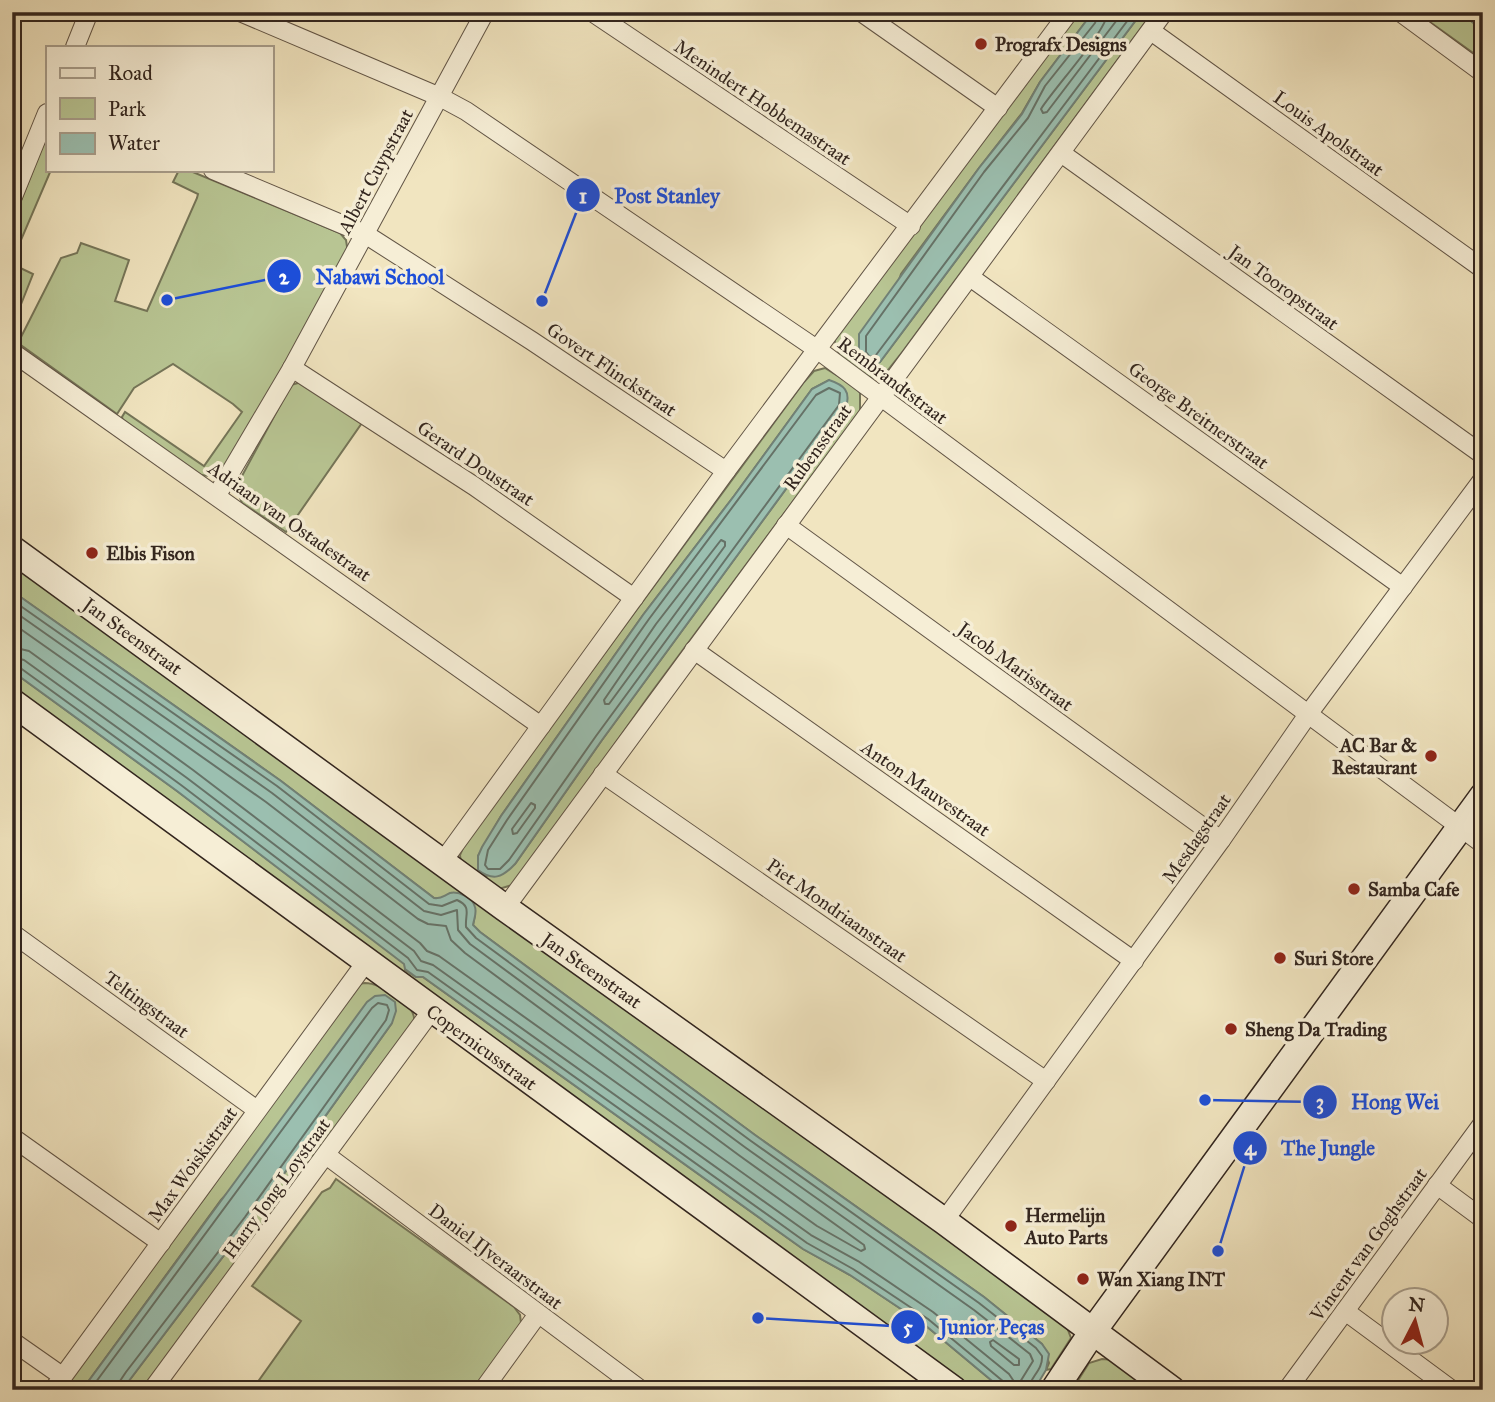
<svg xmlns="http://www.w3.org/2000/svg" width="1495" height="1402" viewBox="0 0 1495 1402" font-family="'IM FELL Great Primer',serif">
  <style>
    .green { fill: #b8c593; stroke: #757558; stroke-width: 2; fill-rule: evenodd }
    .water { fill: #9bbfb0; stroke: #718176; stroke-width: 2 }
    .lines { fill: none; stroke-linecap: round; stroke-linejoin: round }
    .shore { stroke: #667267; stroke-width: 2 }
    .street-casing { stroke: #625546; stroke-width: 20 }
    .secondary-casing { stroke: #32251e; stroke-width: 29 }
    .street { stroke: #f6eed6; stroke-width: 18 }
    .secondary { stroke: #f6eed6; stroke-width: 26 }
    .poi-dot { fill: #8f2418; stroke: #f6eed6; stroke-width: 2.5 }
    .labels { text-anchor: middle; stroke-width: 7; stroke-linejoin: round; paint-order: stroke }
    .poi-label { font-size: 19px; font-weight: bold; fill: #32251e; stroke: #f6eed6; text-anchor: start }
    .street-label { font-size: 19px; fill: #32251e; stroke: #f6eed6 }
    .leader { fill: none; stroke: #1d4ed8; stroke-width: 2.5 }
    .callout-dot { fill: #1d4ed8; stroke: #f6eed6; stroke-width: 2.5 }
    .mark-label { font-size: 21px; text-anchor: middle; font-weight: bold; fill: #fff }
    .callout-label { font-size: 21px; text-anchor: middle; font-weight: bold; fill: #1d4ed8; stroke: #f6eed6; stroke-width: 7; stroke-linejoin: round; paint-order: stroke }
  </style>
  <rect width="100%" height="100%" fill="#f1e5c0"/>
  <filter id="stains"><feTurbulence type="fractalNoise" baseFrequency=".00286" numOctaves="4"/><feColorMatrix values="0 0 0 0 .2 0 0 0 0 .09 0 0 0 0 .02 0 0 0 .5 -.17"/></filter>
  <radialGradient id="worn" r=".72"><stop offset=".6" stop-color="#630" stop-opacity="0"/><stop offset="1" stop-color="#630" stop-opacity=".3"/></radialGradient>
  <g class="green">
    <path d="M1076,12H1093L1040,82L1022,113L979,168L901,274L870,366L880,362L1142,12H1153L903,351L884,375L875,378L867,377L840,357L834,339Z"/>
    <path d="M1416,12H1459L1483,30V60Z"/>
    <path d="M47,135V170H51L12,261V223Z"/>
    <path d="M179,170H188L340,233L346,240L348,253L226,470C216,476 206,478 195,473C174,463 142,436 123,421L122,417L125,412L204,466L242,412L233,404L173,364L134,388L117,414L18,343L61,258L77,253L81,243L129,260L115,301L147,311L197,198L198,194L173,182Z"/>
    <path d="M12,264L33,274L12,327Z"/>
    <path d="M825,368L857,388L860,393V411L648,697L520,878L512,885L499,889L461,863L460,855L465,843L804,382L814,371ZM829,380L846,407L602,740L515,864L486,876L478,870V856L501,816L643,615L734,496L812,389Z"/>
    <path d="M298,383H305L364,420L286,532L242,503L236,487L291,385Z"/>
    <path d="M12,555L1066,1325L1071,1338L1051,1369L1046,1370L1049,1363L1042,1344L984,1297L755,1135L480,932L473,925L475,915L451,893L441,899L434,898L281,781L12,591Z"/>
    <path d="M12,671L177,791L405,964V970L416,977H423L803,1249L850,1275L925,1325L1003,1390H974L665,1171L12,691Z"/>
    <path d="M365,983C381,983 416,1004 414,1021L142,1390H122L250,1221L392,1023L221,1200L82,1390H62L209,1192L346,996L358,984Z"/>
    <path d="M336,1179L514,1307L520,1315L521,1323L476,1390H252L301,1321L252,1286L322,1192L330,1188Z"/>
    <path d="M1102,1359L1114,1360L1160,1390H1110L1091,1386L1084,1390H1072L1089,1363Z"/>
  </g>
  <g class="water">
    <path d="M1093,12H1142L880,362L870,366L859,357V334L979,168L1022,114L1040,82Z"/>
    <path d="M1459,12H1483V30Z"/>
    <path d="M829,380C844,385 851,391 846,407L602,740L515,864C502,878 493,881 478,870V856L482,847L501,816L643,615L734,496L812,389Z"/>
    <path d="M12,591L281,781L434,898C442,899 443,896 450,893C459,891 473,898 475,907C477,913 474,919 473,925L480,932L755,1135L984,1297L1042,1344L1049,1354L1046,1370L1034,1390H1003L925,1325L850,1275L803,1249L423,977H416L405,969L404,964L177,791L12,671Z"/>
    <path d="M385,995L395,1002L396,1011L392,1023L250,1221L122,1390H82L367,1002L375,996Z"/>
  </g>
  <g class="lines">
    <g class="shore">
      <path d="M1099,12L1095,23L1045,86L1028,118L984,172L866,336V352L870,357L876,355L1134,12"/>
      <path d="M1108,12C1106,32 1055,87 1041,109L1043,113L1047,112L1123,12"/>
      <path d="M829,388L840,393L839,405L596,736L509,860L500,869H488L485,865L488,850L507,820L649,619L816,395Z"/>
      <path d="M721,540L725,542V546L609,704H605L604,700L656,624Z"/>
      <path d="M12,600L277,786L429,904L442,906L457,900C472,907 465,913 466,927L476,938L751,1141L979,1303L1036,1348L1042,1356C1043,1370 1030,1377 1028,1390"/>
      <path d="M12,610L272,793L424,911L441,915L457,910L458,930L470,944L746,1148L974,1310L1030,1354L1033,1361L1020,1382L1015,1383L1009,1374L933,1312L858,1261L811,1235L433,965L421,961L414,951L187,778L24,660L12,657"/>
      <path d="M12,623L266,802L418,919L428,924L446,926L451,940L465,953L740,1156L864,1245L865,1249L861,1251L817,1226L439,956L427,951L420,943L193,770L29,651L12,647"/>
      <path d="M12,666L19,667L181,785L408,958L417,970L428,972L807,1243L853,1269L928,1319L1004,1382L1007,1390"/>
      <path d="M531,803L535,805V808L517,833L513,834L512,829Z"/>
      <path d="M993,1340L1019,1359V1365H1014L991,1346L990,1342Z"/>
      <path d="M90,1390L372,1008L378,1003L387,1005L389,1010L386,1020L245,1217L126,1372L118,1384L117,1390"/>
    </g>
    <g class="street-casing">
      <g id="street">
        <path d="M240,12L440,97L466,111L818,350L1483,844"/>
        <path d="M592,12L911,226"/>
        <path d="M861,12L998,108"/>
        <path d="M1400,12L1483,73"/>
        <path d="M1151,31L1483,269"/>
        <path d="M75,47L89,12"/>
        <path d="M1061,153L1483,455"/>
        <path d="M213,170L365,234L532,341L726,471"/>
        <path d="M12,199L47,113"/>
        <path d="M970,277L1403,587"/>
        <path d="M12,352L541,726"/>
        <path d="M292,368L474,486L634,598"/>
        <path d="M217,495L292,368L485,12"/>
        <path d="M786,525L1221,840"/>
        <path d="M694,650L1134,961"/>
        <path d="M603,774L1046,1081"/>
        <path d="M443,861L726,471L1069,12"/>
        <path d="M505,908L1164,12"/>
        <path d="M12,933L257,1110"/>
        <path d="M12,1137L161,1243"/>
        <path d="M326,1155L641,1390"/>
        <path d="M1437,1185L1483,1219"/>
        <path d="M944,1221L1221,840L1309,713L1483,479"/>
        <path d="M1345,1311L1452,1390"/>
        <path d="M12,1341L62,1376"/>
        <path d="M53,1390L366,962"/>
        <path d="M152,1390L432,1010"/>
        <path d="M483,1390L538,1314"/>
        <path d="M1287,1390L1483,1123"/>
      </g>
    </g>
    <g class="secondary-casing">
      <g id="secondary">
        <path d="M12,549L505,908L944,1221L1172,1390"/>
        <path d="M12,702L954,1390"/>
        <path d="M1054,1390L1093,1331L1483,796"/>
      </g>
    </g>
    <use href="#street" class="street"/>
    <use href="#secondary" class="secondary"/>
  </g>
  <g class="poi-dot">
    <circle cx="981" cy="44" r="7"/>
    <circle cx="92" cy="553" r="7"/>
    <circle cx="1431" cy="756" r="7"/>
    <circle cx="1354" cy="889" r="7"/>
    <circle cx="1280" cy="958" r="7"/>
    <circle cx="1231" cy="1029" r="7"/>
    <circle cx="1011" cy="1226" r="7"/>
    <circle cx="1083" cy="1279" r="7"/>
  </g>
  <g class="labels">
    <g class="poi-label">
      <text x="995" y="51">Prografx Designs</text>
      <text x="106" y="560">Elbis Fison</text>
      <text x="1417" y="752" text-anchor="end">AC Bar &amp;<tspan x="1417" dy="22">Restaurant</tspan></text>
      <text x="1368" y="896">Samba Cafe</text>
      <text x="1294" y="965">Suri Store</text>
      <text x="1245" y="1036">Sheng Da Trading</text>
      <text x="1025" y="1222">Hermelijn<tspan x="1025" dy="22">Auto Parts</tspan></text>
      <text x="1097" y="1286">Wan Xiang INT</text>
    </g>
    <g class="street-label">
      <text transform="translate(763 102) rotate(34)" y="7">Menindert Hobbemastraat</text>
      <text transform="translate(1329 133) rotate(36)" y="7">Louis Apolstraat</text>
      <text transform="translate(375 171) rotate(-62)" y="7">Albert Cuypstraat</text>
      <text transform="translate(1284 287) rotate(36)" y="7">Jan Tooropstraat</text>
      <text transform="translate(612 369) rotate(34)" y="7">Govert Flinckstraat</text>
      <text transform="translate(893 380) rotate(37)" y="7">Rembrandtstraat</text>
      <text transform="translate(1199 415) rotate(36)" y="7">George Breitnerstraat</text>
      <text transform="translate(817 447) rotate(-54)" y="7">Rubensstraat</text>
      <text transform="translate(476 463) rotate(34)" y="7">Gerard Doustraat</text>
      <text transform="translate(290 521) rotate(35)" y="7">Adriaan van Ostadestraat</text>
      <text transform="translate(133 636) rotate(36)" y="7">Jan Steenstraat</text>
      <text transform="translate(1016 666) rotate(36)" y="7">Jacob Marisstraat</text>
      <text transform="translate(926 788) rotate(35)" y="7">Anton Mauvestraat</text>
      <text transform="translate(1196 838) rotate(-55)" y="7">Mesdagstraat</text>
      <text transform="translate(837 910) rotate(35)" y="7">Piet Mondriaanstraat</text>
      <text transform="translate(592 970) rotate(35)" y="7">Jan Steenstraat</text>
      <text transform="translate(147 1004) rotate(36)" y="7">Teltingstraat</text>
      <text transform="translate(482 1047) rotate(36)" y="7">Copernicusstraat</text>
      <text transform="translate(192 1164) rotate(-54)" y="7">Max Woiskistraat</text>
      <text transform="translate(276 1188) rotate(-54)" y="7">Harry Jong Loystraat</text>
      <text transform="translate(1368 1244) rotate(-54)" y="7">Vincent van Goghstraat</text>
      <text transform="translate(496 1256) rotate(37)" y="7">Daniel IJveraarstraat</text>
    </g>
  </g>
  <path class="leader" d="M542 301L583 195M167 300L284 276M1205 1100L1320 1102M1218 1251L1250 1148M758 1318L908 1327"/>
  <g class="callout-dot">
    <circle cx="542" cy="301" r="7"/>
    <circle cx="167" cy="300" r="7"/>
    <circle cx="1205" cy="1100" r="7"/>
    <circle cx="1218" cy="1251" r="7"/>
    <circle cx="758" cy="1318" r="7"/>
    <circle cx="583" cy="195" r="18"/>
    <circle cx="284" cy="276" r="18"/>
    <circle cx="1320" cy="1102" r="18"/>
    <circle cx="1250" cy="1148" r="18"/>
    <circle cx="908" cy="1327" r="18"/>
  </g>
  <g class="mark-label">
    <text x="583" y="203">1</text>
    <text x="284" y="284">2</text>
    <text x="1320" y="1109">3</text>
    <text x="1250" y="1155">4</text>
    <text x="908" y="1334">5</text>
  </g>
  <g class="callout-label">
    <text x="667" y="203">Post Stanley</text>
    <text x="380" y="284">Nabawi School</text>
    <text x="1395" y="1109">Hong Wei</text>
    <text x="1328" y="1155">The Jungle</text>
    <text x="992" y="1334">Junior Peças</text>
  </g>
  <rect width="1495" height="1402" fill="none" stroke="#f1e5c0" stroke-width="42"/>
  <rect x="14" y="14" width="1467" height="1374" fill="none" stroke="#32251e" stroke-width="3.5"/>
  <rect x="21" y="21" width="1453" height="1360" fill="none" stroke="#32251e" stroke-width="2"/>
  <rect x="46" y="46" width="228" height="126" fill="#f6eed6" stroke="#a89e8c" stroke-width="2"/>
  <rect x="60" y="68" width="35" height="10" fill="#f6eed6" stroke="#a89e8c" stroke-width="2"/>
  <text x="108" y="80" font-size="21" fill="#32251e">Road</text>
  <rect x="60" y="98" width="35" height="21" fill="#b8c593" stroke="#a89e8c" stroke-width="2"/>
  <text x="108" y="116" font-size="21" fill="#32251e">Park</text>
  <rect x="60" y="133" width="35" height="21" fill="#9bbfb0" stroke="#a89e8c" stroke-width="2"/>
  <text x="108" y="150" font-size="21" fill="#32251e">Water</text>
  <g transform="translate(1415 1321) rotate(6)"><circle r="33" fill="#f6eed6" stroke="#a89e8c" stroke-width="2"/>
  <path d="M0-5L12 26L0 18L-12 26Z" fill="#8f2418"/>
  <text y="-10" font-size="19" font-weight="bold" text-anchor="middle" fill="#32251e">N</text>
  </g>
  <rect width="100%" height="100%" filter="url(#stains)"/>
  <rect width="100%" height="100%" fill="url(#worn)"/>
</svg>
